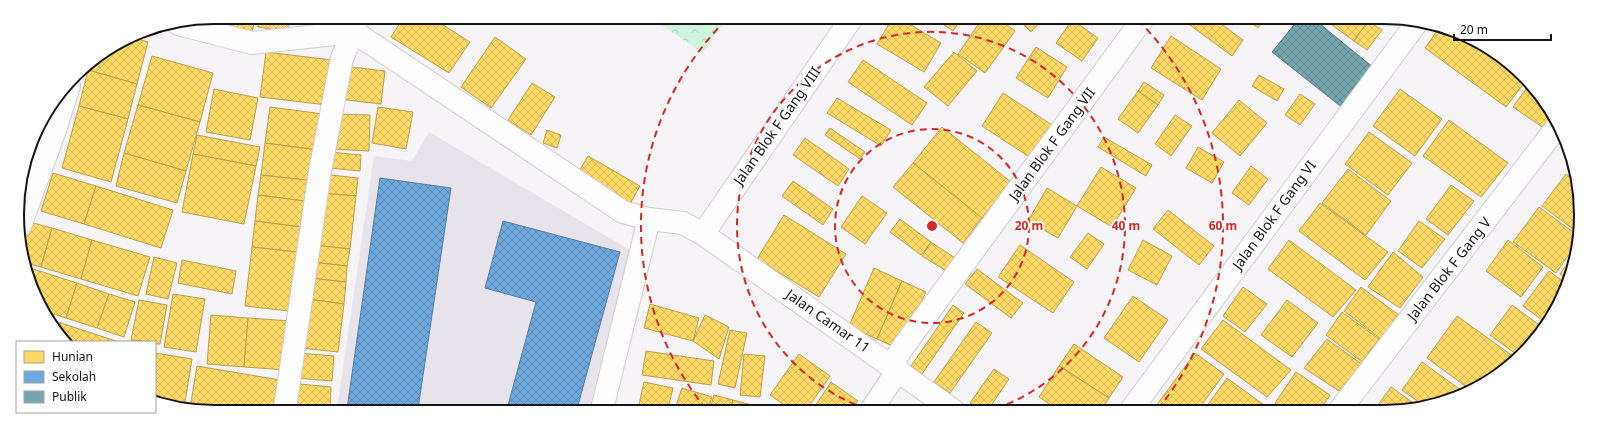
<svg xmlns="http://www.w3.org/2000/svg" width="1598" height="429" viewBox="0 0 1598 429" font-family="'Noto Sans',sans-serif">
  <style>
    .built { fill: #e7e3eb }
    .forest { fill: url(#forest-crowns) }
    .homes { fill: url(#homes-cross-hatch); stroke: #b99e4e }
    .schools { fill: url(#schools-cross-hatch); stroke: #547ca1 }
    .public { fill: url(#public-cross-hatch); stroke: #597a81 }
    .lines { fill: none; stroke-linecap: round; stroke-linejoin: round }
    .minor-casing { stroke: #cdccce; stroke-width: 24 }
    .minor { stroke: #fefdfe; stroke-width: 22 }
    .ring { fill: none; stroke: #d62828; stroke-width: 2; stroke-dasharray: 7 5 }
    .labels { text-anchor: middle; stroke-width: 4; stroke-linejoin: round; paint-order: stroke }
    .street-label { font-size: 14px; fill: #151516; stroke: #fff }
    .rim { fill: none; stroke: #151516; stroke-width: 2 }
    .centre { fill: #d62828; stroke: #fff; stroke-width: 2 }
    .ring-label { font-size: 12px; text-anchor: middle; font-weight: bold; fill: #d62828; stroke: #fff; stroke-width: 4; stroke-linejoin: round; paint-order: stroke }
  </style>
  <defs>
    <pattern id="forest-crowns" width="20" height="18" patternUnits="userSpaceOnUse"><rect width="20" height="18" fill="#cef5dd"/><path d="M2 6a3 3 0 1 1 6 0M12 15a3 3 0 1 1 6 0" fill="none" stroke="#b0d1bd"/></pattern>
    <pattern id="homes-cross-hatch" width="8" height="8" patternUnits="userSpaceOnUse"><rect width="8" height="8" fill="#ffd966"/><path d="M0 0l8 8M0 8l8-8" fill="none" stroke="#dab958"/></pattern>
    <pattern id="schools-cross-hatch" width="8" height="8" patternUnits="userSpaceOnUse"><rect width="8" height="8" fill="#6fa8dc"/><path d="M0 0l8 8M0 8l8-8" fill="none" stroke="#5a88b1"/></pattern>
    <pattern id="public-cross-hatch" width="8" height="8" patternUnits="userSpaceOnUse"><rect width="8" height="8" fill="#76a5af"/><path d="M0 0l8 8M0 8l8-8" fill="none" stroke="#60858d"/></pattern>
  </defs>
  <rect width="100%" height="100%" fill="#f6f4f7"/>
  <path class="built" d="M429,132L630,250L589,409H337L374,156L412,161Z"/>
  <path class="forest" d="M651,18L726,19L703,53Z"/>
  <g class="homes">
    <path d="M214,17H226L225,23L209,18Z"/>
    <path d="M233,17H255L252,33L231,31Z"/>
    <path d="M259,17H290L287,32L258,27Z"/>
    <path d="M403,18H432L470,42L449,73L391,37Z"/>
    <path d="M892,19H901L941,43L924,72L877,44Z"/>
    <path d="M936,19H961L953,31Z"/>
    <path d="M982,19H999L1015,31L985,73L958,54Z"/>
    <path d="M1018,19L1042,20L1031,32Z"/>
    <path d="M1072,20L1098,38L1082,61L1056,43Z"/>
    <path d="M1183,20H1216L1243,40L1232,56Z"/>
    <path d="M1247,20H1263L1258,28Z"/>
    <path d="M1325,20L1368,21L1354,41Z"/>
    <path d="M1368,21L1382,30L1367,50L1354,41Z"/>
    <path d="M1439,28L1493,50L1525,82L1506,107L1425,48Z"/>
    <path d="M1171,36L1221,69L1202,100L1151,68Z"/>
    <path d="M131,37L148,42L137,84L88,70L91,62Z"/>
    <path d="M495,37L526,59L491,108L461,87Z"/>
    <path d="M1036,47L1067,67L1048,98L1016,78Z"/>
    <path d="M266,52L332,60L327,105L260,97Z"/>
    <path d="M954,52L977,71L948,106L924,87Z"/>
    <path d="M152,56L213,73L200,122L138,105Z"/>
    <path d="M863,60L927,103L912,125L848,82Z"/>
    <path d="M343,66L385,71L381,104L339,99Z"/>
    <path d="M88,70L137,84L128,119L79,106Z"/>
    <path d="M1259,75L1284,89L1277,101L1252,86Z"/>
    <path d="M1144,82L1164,95L1158,105L1138,91Z"/>
    <path d="M532,83L555,97L531,135L508,120Z"/>
    <path d="M1528,86L1548,105L1555,122L1548,131L1513,107Z"/>
    <path d="M214,89L258,98L250,140L206,132Z"/>
    <path d="M1400,89L1442,119L1415,156L1373,126Z"/>
    <path d="M1138,91L1158,105L1138,133L1118,119Z"/>
    <path d="M1003,93L1055,127L1034,160L982,126Z"/>
    <path d="M1300,94L1315,104L1300,125L1285,115Z"/>
    <path d="M837,98L891,130L881,146L827,113Z"/>
    <path d="M1239,100L1267,123L1240,156L1212,133Z"/>
    <path d="M138,105L200,122L186,171L124,153Z"/>
    <path d="M79,106L128,119L111,182L62,168Z"/>
    <path d="M270,107L323,114L318,150L265,143Z"/>
    <path d="M378,107L413,112L406,149L372,143Z"/>
    <path d="M333,114L370,115L369,151L332,149Z"/>
    <path d="M1175,115L1192,126L1171,156L1155,144Z"/>
    <path d="M1449,120L1508,163L1481,197L1423,156Z"/>
    <path d="M40,124L44,126L35,155L30,153L37,127Z"/>
    <path d="M942,127L1011,182L982,218L913,163Z"/>
    <path d="M830,128L865,152L860,159L825,135Z"/>
    <path d="M547,130L561,135L557,148L543,143Z"/>
    <path d="M1369,132L1412,163L1388,195L1345,164Z"/>
    <path d="M197,135L260,147L256,166L193,154Z"/>
    <path d="M1104,137L1152,165L1146,176L1098,147Z"/>
    <path d="M805,138L849,169L838,186L793,155Z"/>
    <path d="M265,143L318,150L315,181L261,175Z"/>
    <path d="M1198,147L1224,162L1212,183L1186,168Z"/>
    <path d="M330,152L361,155L360,171L329,168Z"/>
    <path d="M30,153L35,155L27,181L23,180Z"/>
    <path d="M124,153L186,171L177,203L116,186Z"/>
    <path d="M193,154L256,166L244,224L182,212Z"/>
    <path d="M588,156L640,186L630,204L578,173Z"/>
    <path d="M913,163L982,218L963,243L893,187Z"/>
    <path d="M1251,166L1268,179L1249,205L1232,193Z"/>
    <path d="M1101,167L1136,188L1112,227L1077,206Z"/>
    <path d="M1348,169L1391,201L1366,235L1322,203Z"/>
    <path d="M53,173L96,186L84,224L41,211Z"/>
    <path d="M322,174L358,178L356,196L320,193Z"/>
    <path d="M1566,174L1577,182V232L1542,206Z"/>
    <path d="M261,175L315,181L312,202L258,195Z"/>
    <path d="M793,181L833,209L823,225L782,196Z"/>
    <path d="M1451,185L1474,201L1448,235L1426,219Z"/>
    <path d="M96,186L173,210L161,248L84,224Z"/>
    <path d="M1047,188L1077,206L1058,238L1028,221Z"/>
    <path d="M320,193L356,196L350,249L314,245Z"/>
    <path d="M258,195L312,202L309,228L255,221Z"/>
    <path d="M862,196L887,213L865,244L841,227Z"/>
    <path d="M1320,203L1388,252L1365,280L1299,231Z"/>
    <path d="M1539,207L1577,235V243L1556,273L1513,242Z"/>
    <path d="M1168,210L1214,246L1199,265L1153,229Z"/>
    <path d="M784,215L846,254L819,297L757,259Z"/>
    <path d="M900,219L931,242L921,255L890,232Z"/>
    <path d="M255,221L309,228L306,253L252,247Z"/>
    <path d="M1419,221L1445,239L1422,268L1398,251Z"/>
    <path d="M30,222L52,228L41,267L23,262L22,250Z"/>
    <path d="M52,228L92,240L81,279L41,267Z"/>
    <path d="M1088,233L1104,244L1087,269L1070,257Z"/>
    <path d="M92,240L150,257L138,296L81,279Z"/>
    <path d="M1143,240L1172,256L1157,285L1128,270Z"/>
    <path d="M1289,240L1356,290L1333,317L1268,269Z"/>
    <path d="M1508,240L1543,267L1521,297L1486,271Z"/>
    <path d="M931,242L958,260L950,273L922,256Z"/>
    <path d="M314,245L350,249L347,266L312,262Z"/>
    <path d="M1020,245L1074,282L1053,313L998,277Z"/>
    <path d="M252,247L306,253L298,312L245,306Z"/>
    <path d="M1577,250V253L1568,280L1560,274Z"/>
    <path d="M1393,252L1423,277L1400,308L1368,287Z"/>
    <path d="M154,257L177,263L168,299L146,294Z"/>
    <path d="M182,260L236,271L232,294L178,283Z"/>
    <path d="M312,262L347,266L346,282L310,278Z"/>
    <path d="M24,266L77,283L66,318L47,312Z"/>
    <path d="M874,268L902,281L877,339L849,326Z"/>
    <path d="M977,269L1023,303L1011,318L965,284Z"/>
    <path d="M1549,271L1567,284L1561,302L1546,323L1523,306Z"/>
    <path d="M310,278L346,282L344,304L307,299Z"/>
    <path d="M902,281L926,292L899,349L877,339Z"/>
    <path d="M77,283L109,294L97,328L66,318Z"/>
    <path d="M1243,287L1267,304L1245,332L1223,316Z"/>
    <path d="M1361,287L1399,315L1381,339L1344,311Z"/>
    <path d="M109,294L135,302L124,337L97,328Z"/>
    <path d="M173,294L205,299L196,352L164,347Z"/>
    <path d="M1133,296L1168,320L1139,362L1104,338Z"/>
    <path d="M307,299L344,304L338,352L301,348Z"/>
    <path d="M139,300L167,305L160,344H155V342L131,340Z"/>
    <path d="M1287,300L1318,323L1292,357L1261,335Z"/>
    <path d="M650,304L699,318L693,341L644,328Z"/>
    <path d="M953,305L964,313L922,374L911,366Z"/>
    <path d="M1512,305L1542,327L1520,357L1490,335Z"/>
    <path d="M1342,312L1379,339L1362,362L1326,335Z"/>
    <path d="M211,315L248,318L244,367L207,364Z"/>
    <path d="M705,315L729,327L719,359L693,341Z"/>
    <path d="M1457,316L1517,359L1472,391L1427,358Z"/>
    <path d="M248,318L291,321L287,370L244,367Z"/>
    <path d="M50,319L61,323L58,334Z"/>
    <path d="M1223,320L1291,370L1267,397L1201,349Z"/>
    <path d="M976,322L992,333L950,393L934,382Z"/>
    <path d="M61,323L119,342H66L58,334Z"/>
    <path d="M730,330L747,333L735,388L718,384Z"/>
    <path d="M1327,339L1363,365L1342,393L1304,368Z"/>
    <path d="M1074,344L1123,377L1109,398L1059,366Z"/>
    <path d="M646,351L714,361L711,385L642,375Z"/>
    <path d="M155,353L192,359L184,408H176L155,399Z"/>
    <path d="M298,353L334,356L332,381L295,378Z"/>
    <path d="M1195,353L1224,374L1198,410H1153Z"/>
    <path d="M744,354L765,356L760,397L740,395Z"/>
    <path d="M799,354L830,376L807,409H790L770,395Z"/>
    <path d="M1422,362L1465,393L1424,406L1402,390Z"/>
    <path d="M197,366L286,381L281,408H190Z"/>
    <path d="M1059,366L1109,398L1101,410H1058L1039,397Z"/>
    <path d="M994,369L1009,379L988,410H979L970,403Z"/>
    <path d="M1296,372L1330,395L1320,410H1286L1275,403Z"/>
    <path d="M1227,378L1271,410H1204Z"/>
    <path d="M644,382L673,388L668,409H638Z"/>
    <path d="M831,382L858,401L852,409H813Z"/>
    <path d="M290,383L331,387L330,409L288,408Z"/>
    <path d="M1391,387L1419,407L1409,410H1385L1378,405Z"/>
    <path d="M682,388L712,397L708,409H675Z"/>
    <path d="M714,395L733,400L730,409H710Z"/>
    <path d="M733,400L752,405L751,409H730Z"/>
  </g>
  <g class="schools">
    <path d="M380,178L451,188L418,409H347Z"/>
    <path d="M503,221L620,252L577,409H507L536,302L485,288Z"/>
  </g>
  <path class="public" d="M1298,20H1315L1374,68L1344,109L1272,52Z"/>
  <g class="lines">
    <g class="minor-casing">
      <g id="minor">
        <path d="M356,17L354,32L623,212L649,219L683,223L703,234L953,410"/>
        <path d="M178,24L252,43L354,32L342,58L320,171L285,408"/>
        <path d="M20,226L54,133L69,86"/>
        <path d="M703,234L851,19"/>
        <path d="M892,365L903,347L1142,20"/>
        <path d="M602,409L649,219"/>
        <path d="M872,409L898,370"/>
        <path d="M1131,410L1418,21"/>
        <path d="M1340,410L1557,127"/>
      </g>
    </g>
    <use href="#minor" class="minor"/>
  </g>
  <g class="ring">
    <circle cx="932" cy="226" r="97"/>
    <path d="M867 409A194 194 0 1 1 995 409"/>
    <path d="M706 409A291 291 0 0 1 726 20M1138 20A291 291 0 0 1 1158 409"/>
  </g>
  <g class="labels">
    <g class="street-label">
      <text transform="translate(777 126) rotate(-55)" y="5">Jalan Blok F Gang VIII</text>
      <text transform="translate(1052 144) rotate(-54)" y="5">Jalan Blok F Gang VII</text>
      <text transform="translate(1274 215) rotate(-54)" y="5">Jalan Blok F Gang VI</text>
      <text transform="translate(1449 269) rotate(-52)" y="5">Jalan Blok F Gang V</text>
      <text transform="translate(828 321) rotate(35)" y="5">Jalan Camar 11</text>
    </g>
  </g>
  <path d="M0 0H1598V429H0ZM214 24H1384A190 190 0 0 1 1574 214V215A190 190 0 0 1 1384 405H214A190 190 0 0 1 24 215V214A190 190 0 0 1 214 24Z" fill="#fff" fill-rule="evenodd"/>
  <path class="rim" d="M214 24H1384A190 190 0 0 1 1574 214V215A190 190 0 0 1 1384 405H214A190 190 0 0 1 24 215V214A190 190 0 0 1 214 24Z"/>
  <circle cx="932" cy="226" r="6" class="centre"/>
  <g class="ring-label">
    <text x="1029" y="230">20 m</text>
    <text x="1126" y="230">40 m</text>
    <text x="1223" y="230">60 m</text>
  </g>
  <rect x="16" y="341" width="140" height="72" fill="#ffffff" stroke="#a1a1a2"/>
  <rect x="24" y="351" width="20" height="12" fill="#ffd966" stroke="#a1a1a2"/>
  <text x="52" y="361" font-size="12" fill="#151516">Hunian</text>
  <rect x="24" y="371" width="20" height="12" fill="#6fa8dc" stroke="#a1a1a2"/>
  <text x="52" y="381" font-size="12" fill="#151516">Sekolah</text>
  <rect x="24" y="391" width="20" height="12" fill="#76a5af" stroke="#a1a1a2"/>
  <text x="52" y="401" font-size="12" fill="#151516">Publik</text>
  <path d="M1454 34v6h97v-6" fill="none" stroke="#151516" stroke-width="2"/>
  <text x="1460" y="34" font-size="12" fill="#151516" stroke="#ffffff" stroke-width="3" paint-order="stroke">20 m</text>
</svg>
